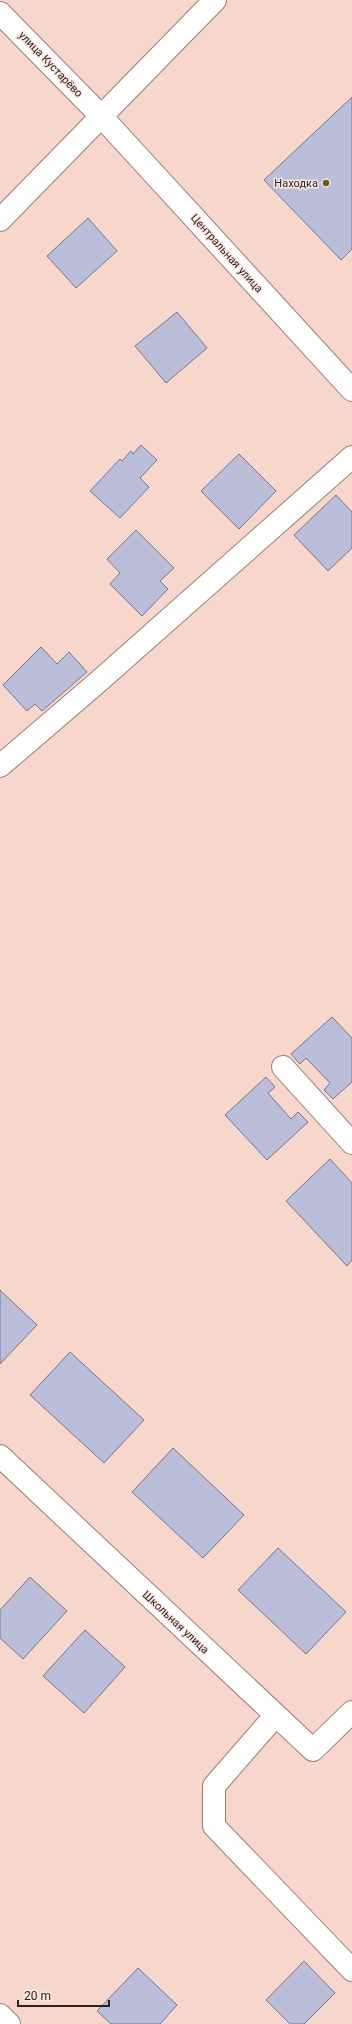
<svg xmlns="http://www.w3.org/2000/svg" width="352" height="2024" viewBox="0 0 352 2024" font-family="Roboto,sans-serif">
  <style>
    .building { fill: #babed9; stroke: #747790 }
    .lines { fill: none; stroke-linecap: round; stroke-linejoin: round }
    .minor-casing { stroke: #9a7e74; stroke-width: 24 }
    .major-casing { stroke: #9a7e74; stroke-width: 24 }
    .minor { stroke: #fff; stroke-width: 22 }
    .major { stroke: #fff; stroke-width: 22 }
    .poi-dot { fill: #6a5826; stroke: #fbe7e1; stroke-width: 1.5 }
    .labels { text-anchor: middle; stroke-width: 3; stroke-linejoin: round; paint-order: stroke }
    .street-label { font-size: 11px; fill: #2e231f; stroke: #fbe7e1 }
    .poi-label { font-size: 11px; fill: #2e231f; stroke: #fbe7e1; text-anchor: end }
  </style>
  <rect width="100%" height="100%" fill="#f7d7cc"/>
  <g class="building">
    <path d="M352,97V249L341,260L264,180Z"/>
    <path d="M88,218L117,251L76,288L47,256Z"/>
    <path d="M177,312L207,348L166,383L135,346Z"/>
    <path d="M141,445L157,460L140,478L149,487L120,518L90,491L120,459L122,461L131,451L133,454Z"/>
    <path d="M239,454L276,491L239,529L201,491Z"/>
    <path d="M336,495L352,512V548L328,571L294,535Z"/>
    <path d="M136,530L174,568L160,581L168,589L142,616L110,584L120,573L107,559Z"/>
    <path d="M41,647L57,664L69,652L87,672L42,711L35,704L27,711L3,685Z"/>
    <path d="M332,1017L352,1038V1082L333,1099L324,1090L330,1083L306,1058L300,1064L291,1054Z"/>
    <path d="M266,1077L275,1087L268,1093L291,1119L298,1112L308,1122L267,1160L225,1115Z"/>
    <path d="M330,1159L352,1183V1260L347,1266L286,1201Z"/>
    <path d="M0,1290L37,1325L0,1364Z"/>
    <path d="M70,1352L144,1420L104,1463L30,1395Z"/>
    <path d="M173,1448L244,1515L203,1558L132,1492Z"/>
    <path d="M278,1548L346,1612L306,1654L238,1590Z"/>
    <path d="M30,1577L67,1611L23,1659L0,1638V1610Z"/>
    <path d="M85,1630L125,1667L84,1713L43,1676Z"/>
    <path d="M304,1961L335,1993L304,2024H290L266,2000Z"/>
    <path d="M138,1968L177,2005L160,2024H111L97,2011Z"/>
  </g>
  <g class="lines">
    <g class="minor-casing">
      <g id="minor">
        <path d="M0,13L101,116L352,390"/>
        <path d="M0,766L98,682L352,457"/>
        <path d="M283,1067L352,1143"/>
        <path d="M0,1456L313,1750L352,1712"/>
        <path d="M275,1716L214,1786V1826L352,1970"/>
        <path d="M0,2015L9,2024"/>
      </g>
    </g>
    <g class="major-casing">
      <path id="major" d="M0,220L215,0"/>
    </g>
    <use href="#minor" class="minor"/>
    <use href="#major" class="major"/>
  </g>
  <circle class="poi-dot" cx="326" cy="183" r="4"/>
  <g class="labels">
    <g class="street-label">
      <text transform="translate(51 64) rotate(46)" y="4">улица Кустарёво</text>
      <text transform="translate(227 253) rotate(48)" y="4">Центральная улица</text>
      <text transform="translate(176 1622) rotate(43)" y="4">Школьная улица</text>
    </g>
    <g class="poi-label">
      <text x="318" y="187">Находка</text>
    </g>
  </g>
  <path d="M18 2000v6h91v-6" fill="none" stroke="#2e231f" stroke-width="2"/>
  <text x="24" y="2000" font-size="12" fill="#2e231f" stroke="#fbe7e1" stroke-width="3" paint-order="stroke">20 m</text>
</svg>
